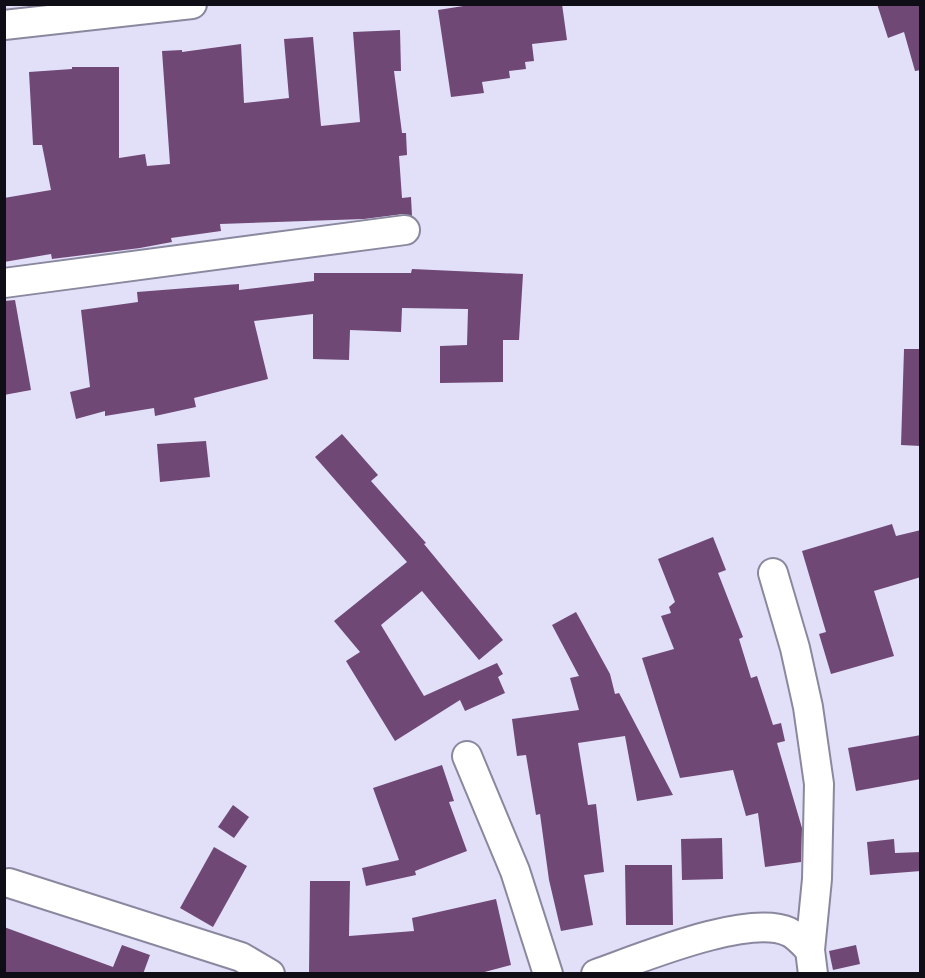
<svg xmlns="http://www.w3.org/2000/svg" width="925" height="978" viewBox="0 0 925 978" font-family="'Titillium Web',sans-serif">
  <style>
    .building { fill: #6f4875 }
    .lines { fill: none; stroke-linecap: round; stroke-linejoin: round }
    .street-casing { stroke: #8a889f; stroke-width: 32 }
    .street { stroke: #fff; stroke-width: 28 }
  </style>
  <rect width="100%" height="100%" fill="#e2e0f9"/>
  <g class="building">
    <path d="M476,4H562L567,40L532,44L534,61L525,62L526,69L509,71L510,78L482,82L484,93L451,97L438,10Z"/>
    <path d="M877,4H921V70L915,71L904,32L888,38Z"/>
    <path d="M400,30L401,71H394L402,133H406L407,155L399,156L402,198L411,197L412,216L403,214L364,219L220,224L221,231L171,238L172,242L140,248L52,259L51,254L4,262V198L51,190L42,145H33L29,72L72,69V67H119V158L145,154L147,166L170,164L162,51L182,50V52L241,44L244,103L289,98L284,39L313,37L321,126L360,122L353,32Z"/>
    <path d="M412,269L523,274L519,340H503V382L440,383V346L467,345L468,309L402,308L401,332L350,330L349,360L313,359V314L254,321L268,379L194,398L196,407L155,416L154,408L105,416V411L76,419L70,392L90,387L81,310L138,302L137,292L239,284V290L314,281V273H411Z"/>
    <path d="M15,300L31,390L4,395V301Z"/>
    <path d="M904,349H921V446L901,445Z"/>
    <path d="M342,434L378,475L371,481L426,543L424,544L503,640L479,660L422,591L381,625L424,696L497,663L503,674L498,677L505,693L465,711L460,700L395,741L346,661L360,652L334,621L407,562L315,457Z"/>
    <path d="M206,441L210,477L160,482L157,444Z"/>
    <path d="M892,524L896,536L921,530V577L874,591L894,656L831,674L819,634L826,632L802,551Z"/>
    <path d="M713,537L726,570L718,573L743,637L739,639L751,678L757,676L773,725L781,723L785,741L777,743L802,828L801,862L765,867L758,813L746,816L733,770L680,778L642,658L674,649L661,616L671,613L669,607L675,602L658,559Z"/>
    <path d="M576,612L610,674L615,694L619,693L673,795L637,801L625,736L578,743L588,805L596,804L604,872L584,875L593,925L561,931L549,880L540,814L536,815L526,755L517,756L512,719L579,710L570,678L579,676L552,625Z"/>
    <path d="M921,735V779L856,791L848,748Z"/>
    <path d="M442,765L454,801L449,802L467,851L415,871L416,875L366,886L362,868L399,860L373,788Z"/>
    <path d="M233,805L249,817L234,838L218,827Z"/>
    <path d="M722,838L723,879L682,880L681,839Z"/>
    <path d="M894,839L895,853L921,852V871L870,875L867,842Z"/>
    <path d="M214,847L247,866L213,927L180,908Z"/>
    <path d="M625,865H672L673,925H626Z"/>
    <path d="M310,881H350L349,936L414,931L412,918L496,899L511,965L477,974H309Z"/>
    <path d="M4,927L113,967L122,945L150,955L143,974H4Z"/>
    <path d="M856,945L860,964L833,970L829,951Z"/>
  </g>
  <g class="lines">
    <g class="street-casing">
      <g id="street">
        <path d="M4,25L192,4"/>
        <path d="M4,283L405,230"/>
        <path d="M773,573L795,648L808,707L819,784L817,879L810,950L813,974"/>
        <path d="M467,756L515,871L548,974"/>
        <path d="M9,883L241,957L270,974"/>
        <path d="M596,974C639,959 748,913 789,932C796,935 804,944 810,950"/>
      </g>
    </g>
    <use href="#street" class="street"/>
  </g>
  <rect width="925" height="978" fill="none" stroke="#0f0e17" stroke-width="12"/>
</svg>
